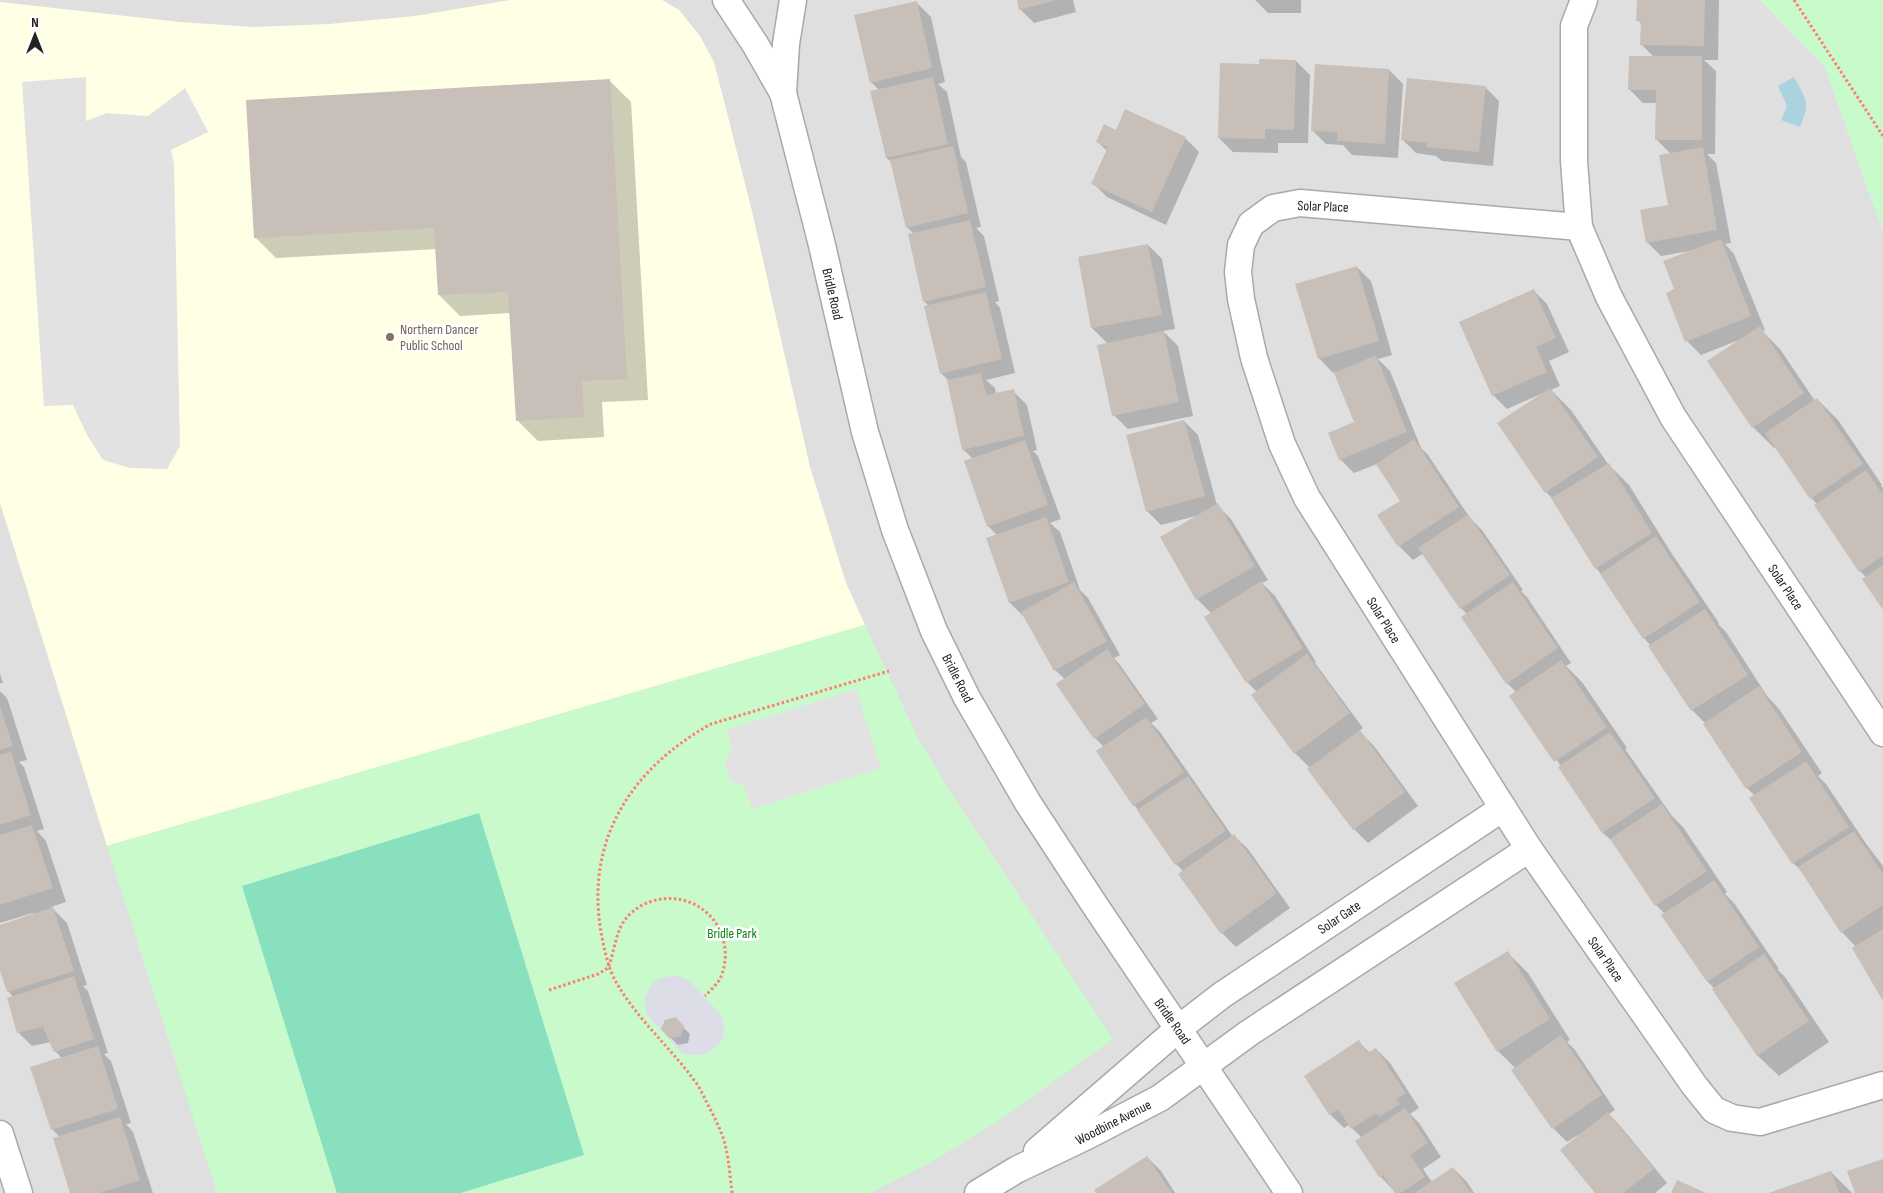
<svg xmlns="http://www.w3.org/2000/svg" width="1883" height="1193" viewBox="0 0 1883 1193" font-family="'Sofia Sans Condensed',sans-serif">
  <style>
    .residential { fill: #e0dfdf }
    .education { fill: #ffffe5 }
    .park { fill: #c8facc }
    .pitch { fill: #88e0be }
    .parking { fill: #e2e2e2 }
    .plaza { fill: #dddde8 }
    .water { fill: #aad3df }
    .shadow { fill: #0003 }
    .building { fill: #c7bfb8 }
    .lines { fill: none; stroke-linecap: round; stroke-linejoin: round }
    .street-casing { stroke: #a9a9a9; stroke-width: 29 }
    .path { stroke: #fa8072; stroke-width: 3; stroke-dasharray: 2.5 2.5; stroke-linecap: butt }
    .street { stroke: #fff; stroke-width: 26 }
    .education-dot { fill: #8d6e63; stroke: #fff; stroke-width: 2 }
    .labels { text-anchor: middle; stroke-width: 5; stroke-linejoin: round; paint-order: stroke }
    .street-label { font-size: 14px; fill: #222; stroke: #fff }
    .education-label { font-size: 14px; fill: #785e54; stroke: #fff; text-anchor: start }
    .park-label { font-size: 14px; fill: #0c8416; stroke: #fff }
  </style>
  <rect width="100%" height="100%" fill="#f2efe9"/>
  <path class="residential" d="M0,0H1760L1825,67L1883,232V1193H0Z"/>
  <path class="education" d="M510,0H662L679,10L700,36L714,62L751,207L810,467L846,583L865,625L107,846L0,503V2L180,22L254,27L329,24L415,16Z"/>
  <g class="park">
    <path d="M1760,0H1883V232L1825,67Z"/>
    <path d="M865,625L918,738L950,791L1113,1039L1003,1118L930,1163L870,1193H217L107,846Z"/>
  </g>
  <path class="pitch" d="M479,813L584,1155L461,1193H337L242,886Z"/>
  <g class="parking">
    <path d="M86,77V121L107,113L148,116L185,88L208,132L171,150L174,164L180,446L167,469L130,468L103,460L87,435L73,405L44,406L22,82Z"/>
    <path d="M856,689L881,768L752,809L744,785L730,781L725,761L732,750L727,730Z"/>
  </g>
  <path class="plaza" d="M677,975L690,981L721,1015L725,1030L723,1038L719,1045L709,1052L699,1055H688L681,1052L647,1015L644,1000L652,983L659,979Z"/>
  <path class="water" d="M1794,77C1806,100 1811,102 1800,127L1781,120L1787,106L1778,86Z"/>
  <g class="shadow">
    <path d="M1018,0H1073L1076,12L1034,23L1020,9Z"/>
    <path d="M1255,0H1301V13H1268Z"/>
    <path d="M1638,0H1719L1718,60H1704L1716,71L1715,154H1707L1716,163L1731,243L1725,244L1734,254L1765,330L1762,331L1780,349L1815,401L1817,399L1838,420L1882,485L1881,486L1883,488V608L1866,577L1860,571L1817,504L1811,498L1776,447L1774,448L1753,427L1709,362L1739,340L1701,355L1687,341L1676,290L1690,251L1661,256L1647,242L1669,206L1671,154L1657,140V103H1643L1629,89L1654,57L1642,45V25L1638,20Z"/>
    <path d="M916,2L931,17L945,82L938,84L947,92L961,157L966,162L981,227L976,228L984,236L999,301L995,302L1000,308L1015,373L986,380L995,388L996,394L1013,391L1027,405L1037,450L1033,451L1038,456L1061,519L1050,523L1060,532L1080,590L1088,598L1120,655L1114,658L1120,665L1158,719L1151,723L1160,732L1233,837L1234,836L1248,849L1290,908L1236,947L1222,933L1184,872L1176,864L1097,752L1104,747L1095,738L1065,679L1055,670L1024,617L1010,603L997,535L988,526L973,459L963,449L948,380L941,373L929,306L924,301L914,234L907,227L892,163L887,158L879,90L871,82Z"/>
    <path d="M1296,61L1310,75L1308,143H1278V153L1233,152L1219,138L1260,65Z"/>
    <path d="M1389,70L1403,84L1398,158L1352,155L1343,145L1326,144L1312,130Z"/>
    <path d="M610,81L631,102L648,400L602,402L604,437L538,441L517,420L511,313L460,316L439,295L437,249L276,258L255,237Z"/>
    <path d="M1485,87L1499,101L1493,166L1442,161L1436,156L1416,153L1402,139Z"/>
    <path d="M1116,131L1185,138L1199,152L1166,225L1107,197L1093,183L1107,151L1097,141Z"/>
    <path d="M1148,245L1162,259L1175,329L1163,331L1178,346L1193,416L1128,429L1114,415L1108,344L1092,328L1079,258Z"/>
    <path d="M1357,267L1371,281L1392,355L1378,359L1390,371L1421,448L1428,455L1470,518L1482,530L1523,590L1521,591L1527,597L1571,663L1566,666L1582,682L1627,748L1625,749L1672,816L1683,827L1727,892L1725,894L1734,903L1779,969H1777L1785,977L1829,1042L1779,1076L1758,1056L1713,990L1715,989L1708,982L1665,914L1656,905L1614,843L1603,833L1559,767L1561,766L1511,696L1516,692L1507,683L1467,614L1461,608L1424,553L1413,560L1399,546L1401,501L1377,464L1354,473L1340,459L1356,422L1335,372L1333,373L1319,358Z"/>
    <path d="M1533,290L1547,304L1569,352L1549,361L1560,386L1551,390L1571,410L1608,464L1629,485L1672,554L1719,623L1718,624L1726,632L1767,696L1779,709L1822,773L1818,776L1826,784L1867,845L1883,866V999L1856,947L1842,932L1802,871L1793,863L1755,796L1747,788L1705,723L1692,710L1650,646H1651L1644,638L1602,575L1596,568L1552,498L1546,492L1541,394L1507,409L1493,395Z"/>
    <path d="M1184,421L1198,435L1217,505L1231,519L1268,580L1262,583L1275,596L1316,662L1315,663L1363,728L1359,731L1374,746L1418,806L1368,843L1354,829L1310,768L1295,753L1257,692L1247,682L1206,617L1212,614L1197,599L1196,516L1161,525L1147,511Z"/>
    <path d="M0,674L3,683H0Z"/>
    <path d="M0,691L7,698L27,760L19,762L24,767L44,829L37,831L46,841L66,902L51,907L67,923L87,985L83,986L88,991L108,1053L104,1054L111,1061L131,1123L126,1124L133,1132L153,1193H72L60,1137L52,1129L62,1058L55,1051L51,1042L32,1046L18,1032L13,997L8,991L0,967V926L34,915L33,913L0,923Z"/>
    <path d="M1507,952L1528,973L1570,1040L1567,1042L1575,1050L1615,1110L1609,1114L1622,1128L1667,1183L1655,1193H1597L1579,1136L1578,1135L1567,1142L1553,1128L1515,1068L1498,1051Z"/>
    <path d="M682,1026L690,1034L688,1043L678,1045L671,1038Z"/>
    <path d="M1359,1042L1370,1053L1376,1049L1390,1063L1419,1108L1410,1114L1419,1123L1441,1157L1423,1169L1432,1182L1453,1168L1467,1182L1474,1193H1396L1380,1176L1362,1138L1349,1125L1344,1128L1330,1114Z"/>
    <path d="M1147,1157L1161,1171L1175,1193H1097Z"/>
    <path d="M1831,1172L1852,1193H1772Z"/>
  </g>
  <g class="building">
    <path d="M1017,0H1054V1L1019,10Z"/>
    <path d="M1637,0H1705L1704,46L1640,45L1641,21H1636Z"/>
    <path d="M917,1L932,68L870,83L854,15Z"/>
    <path d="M1629,56H1702V140H1655L1656,90H1628Z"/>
    <path d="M1259,59L1296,60L1294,130L1265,129V139L1218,138L1220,63L1259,64Z"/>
    <path d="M1315,64L1389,69L1385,144L1337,141V132L1311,131Z"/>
    <path d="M933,77L948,144L886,158L870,91Z"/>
    <path d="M1407,78L1486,86L1479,152L1426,147L1427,143L1401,140Z"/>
    <path d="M610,79L627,379L582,381L584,417L516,421L508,292L438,295L434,228L254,238L246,100Z"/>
    <path d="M1125,109L1186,137L1152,212L1091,184L1108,147L1096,142L1104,124L1116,130Z"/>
    <path d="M953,146L968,213L906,228L890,160Z"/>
    <path d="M1703,147L1717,230L1646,243L1640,210L1668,205L1659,155Z"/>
    <path d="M970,220L986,287L923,302L908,234Z"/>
    <path d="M1721,239L1751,316L1685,342L1666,293L1674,289L1663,261Z"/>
    <path d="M1148,244L1162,315L1091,328L1078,257Z"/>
    <path d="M1357,266L1379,341L1318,359L1295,284Z"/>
    <path d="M1534,289L1556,338L1536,347L1547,372L1492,396L1459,322Z"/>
    <path d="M986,292L1002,359L940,374L924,306Z"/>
    <path d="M1760,326L1804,393L1752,428L1707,361Z"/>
    <path d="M1164,331L1179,402L1112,416L1097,345Z"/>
    <path d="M1376,355L1407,432L1339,460L1328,433L1354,422L1334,373Z"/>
    <path d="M981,373L986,395L1014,389L1024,436L962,450L947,380Z"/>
    <path d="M1550,388L1598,457L1545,493L1497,423Z"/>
    <path d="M1817,398L1863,464L1810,499L1765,433Z"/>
    <path d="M1184,420L1205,496L1146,512L1126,435Z"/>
    <path d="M1414,439L1459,507L1398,547L1377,515L1400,501L1376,464Z"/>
    <path d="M1025,440L1048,505L987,527L964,461Z"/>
    <path d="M1609,463L1652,533L1595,569L1551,498Z"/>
    <path d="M1866,470L1883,495V556L1859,572L1814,505Z"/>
    <path d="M1218,503L1255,566L1196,600L1160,537Z"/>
    <path d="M1468,514L1510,575L1460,609L1418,548Z"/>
    <path d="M1046,517L1069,582L1009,603L986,538Z"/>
    <path d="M1656,536L1700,602L1643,639L1600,574Z"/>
    <path d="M1883,565V610L1862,579Z"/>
    <path d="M1261,581L1303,648L1246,683L1204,617Z"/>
    <path d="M1074,582L1107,641L1054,671L1021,612Z"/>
    <path d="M1513,582L1558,648L1506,684L1461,617Z"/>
    <path d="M1705,609L1748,675L1691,711L1648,646Z"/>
    <path d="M1107,649L1145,704L1094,739L1056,684Z"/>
    <path d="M1307,654L1350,713L1294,754L1251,695Z"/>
    <path d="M1561,660L1607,727L1554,762L1509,696Z"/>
    <path d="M1759,686L1802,752L1746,789L1703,724Z"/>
    <path d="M0,706L13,746L0,750Z"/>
    <path d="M1146,717L1184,772L1133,806L1096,751Z"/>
    <path d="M1360,730L1405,792L1353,830L1307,769Z"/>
    <path d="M1610,732L1655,798L1602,833L1558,767Z"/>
    <path d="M11,752L31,815L0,825V755Z"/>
    <path d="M1806,761L1849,827L1792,864L1749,798Z"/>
    <path d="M1188,776L1226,831L1175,865L1137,810Z"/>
    <path d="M1662,804L1707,871L1655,906L1610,839Z"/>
    <path d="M32,825L53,888L0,905V835Z"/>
    <path d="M1854,831L1883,874V905L1841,933L1798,867Z"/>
    <path d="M1234,834L1277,893L1221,934L1178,874Z"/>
    <path d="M1714,880L1759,947L1707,982L1661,915Z"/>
    <path d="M53,907L74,971L7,992L0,971V925Z"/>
    <path d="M1883,929V1001L1852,948Z"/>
    <path d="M1508,951L1550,1019L1497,1052L1454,983Z"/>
    <path d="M1764,954L1809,1021L1757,1056L1712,989Z"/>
    <path d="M74,976L94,1039L54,1052L43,1027L17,1033L7,998Z"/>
    <path d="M676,1017L684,1026L681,1036L670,1039L661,1029L665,1020Z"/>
    <path d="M1561,1035L1602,1095L1552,1129L1511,1070Z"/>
    <path d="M1359,1040L1367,1053L1376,1048L1406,1093L1396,1100L1400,1104L1379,1117L1376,1113L1351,1129L1338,1109L1329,1115L1304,1076Z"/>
    <path d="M98,1046L118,1109L51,1130L30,1067Z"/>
    <path d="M1405,1108L1428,1143L1410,1155L1425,1177L1401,1193H1395L1383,1175L1379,1177L1355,1141Z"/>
    <path d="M1608,1112L1654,1169L1623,1193H1595L1560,1150Z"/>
    <path d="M120,1117L140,1180L100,1193H70L53,1138Z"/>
    <path d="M1147,1156L1172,1193H1096L1094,1190Z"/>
    <path d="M1883,1159V1193H1855L1847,1171Z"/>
    <path d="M1453,1167L1471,1193H1414Z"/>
    <path d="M1831,1171L1839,1193H1769Z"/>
    <path d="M1677,1180L1706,1193H1671Z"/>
  </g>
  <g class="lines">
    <g class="street-casing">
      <g id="street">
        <path d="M726,0L755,44L783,93L821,241L865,432L895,530L934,631L967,698L1028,803L1096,907L1289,1193"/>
        <path d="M1584,0L1574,26V161L1579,227L1300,203L1273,208L1251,224L1241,245L1238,272L1241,299L1254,358L1282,444L1307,498L1529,849L1694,1085L1714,1110L1732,1118L1760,1122L1883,1085"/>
        <path d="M783,93L786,44L793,0"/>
        <path d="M1579,227L1609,297L1673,417L1883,733"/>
        <path d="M0,1134L19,1193"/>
        <path d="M1037,1151L1178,1029L1222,995L1503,808"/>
        <path d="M978,1193L1016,1170L1089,1135L1160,1098L1249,1033L1529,849"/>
      </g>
    </g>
    <g class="path">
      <path d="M1794,0L1883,136"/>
      <path d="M549,990L598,974L608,968C615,951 615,929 629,915C663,882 720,901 725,949C726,960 724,973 718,982C714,987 709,992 705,996"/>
      <path d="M732,1193C730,1177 729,1160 725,1144C721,1130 714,1116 707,1103C703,1095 699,1086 694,1080C669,1046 637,1019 616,982C608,968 604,948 601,932C585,839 632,768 711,724L889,671"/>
    </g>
    <use href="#street" class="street"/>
  </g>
  <circle class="education-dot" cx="390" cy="337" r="5"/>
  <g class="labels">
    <g class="street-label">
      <text transform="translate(1323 206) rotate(2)" y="5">Solar Place</text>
      <text transform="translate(833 294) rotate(77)" y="5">Bridle Road</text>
      <text transform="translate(1786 587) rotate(56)" y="5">Solar Place</text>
      <text transform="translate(1384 620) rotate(58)" y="5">Solar Place</text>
      <text transform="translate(958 678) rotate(63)" y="5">Bridle Road</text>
      <text transform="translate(1339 917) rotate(-34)" y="5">Solar Gate</text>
      <text transform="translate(1606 959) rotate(55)" y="5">Solar Place</text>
      <text transform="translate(1173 1021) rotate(55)" y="5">Bridle Road</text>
      <text transform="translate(1113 1122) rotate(-27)" y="5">Woodbine Avenue</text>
    </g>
    <g class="education-label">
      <text x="400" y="334">Northern Dancer<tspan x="400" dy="16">Public School</tspan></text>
    </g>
    <g class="park-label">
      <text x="732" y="938">Bridle Park</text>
    </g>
  </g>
  <g transform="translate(35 35)" stroke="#ffffff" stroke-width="4" paint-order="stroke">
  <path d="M0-4L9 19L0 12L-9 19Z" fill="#222222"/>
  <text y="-8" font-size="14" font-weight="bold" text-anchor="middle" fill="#222222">N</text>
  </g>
</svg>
